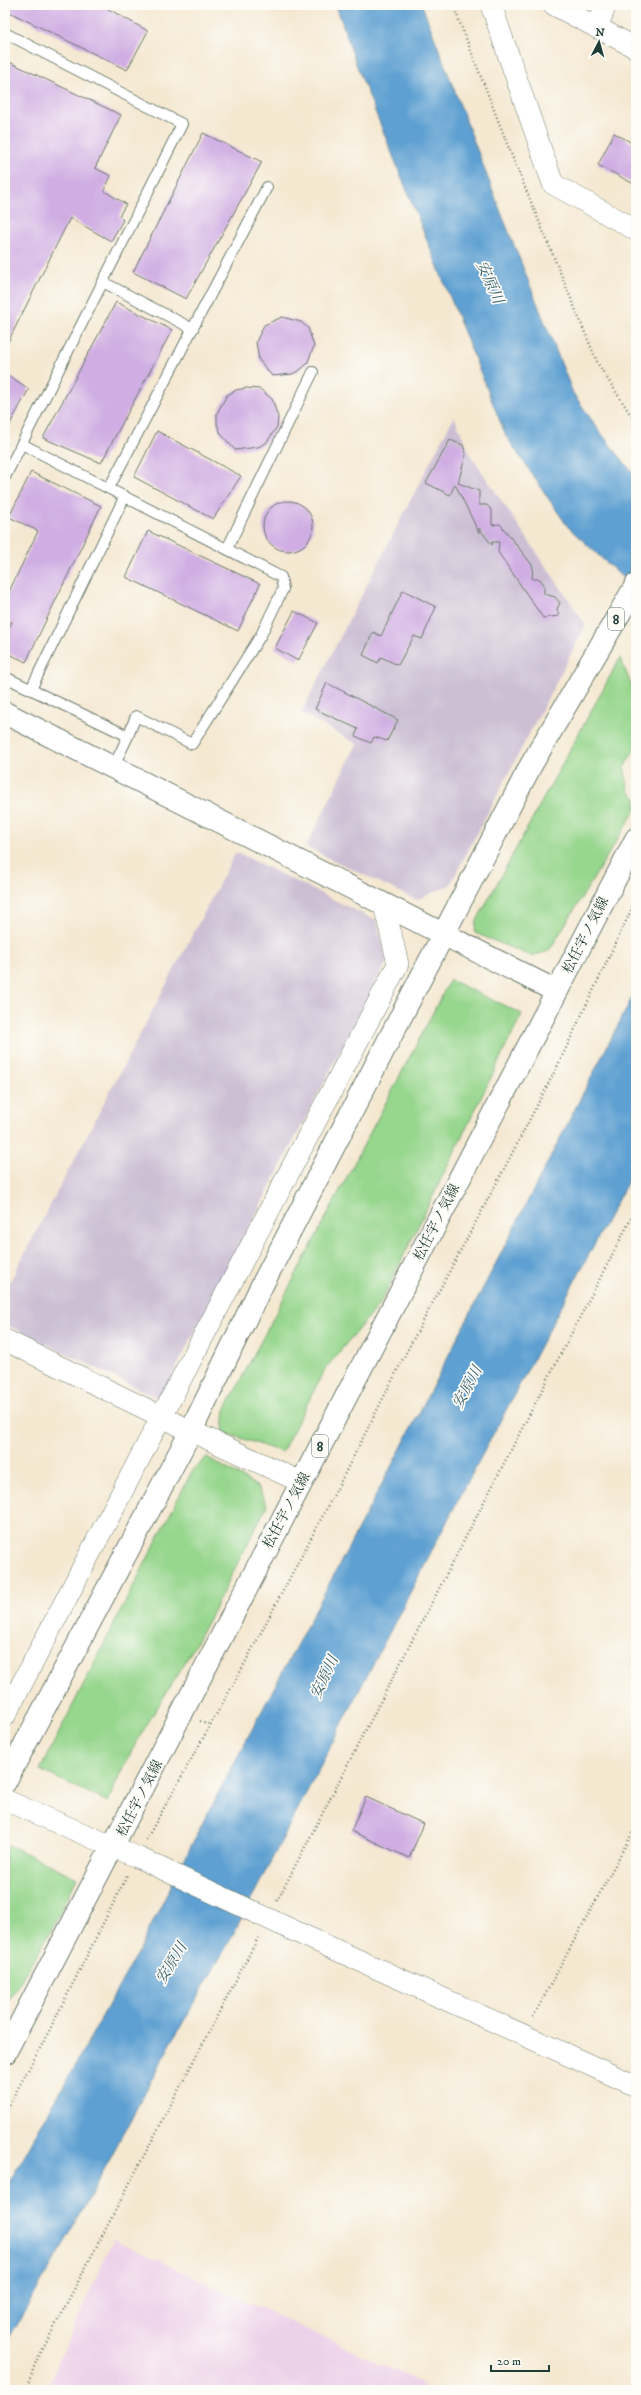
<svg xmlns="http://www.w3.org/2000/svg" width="641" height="2395" viewBox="0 0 641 2395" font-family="'IM FELL DW Pica','Noto Serif JP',serif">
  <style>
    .built { fill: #edd1e9 }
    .industrial { fill: #ccbfd4 }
    .green { fill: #96d68d; stroke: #5a8a60 }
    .water { fill: #5ea0d2; stroke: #3e6e83 }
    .building { fill: #d0aee3 }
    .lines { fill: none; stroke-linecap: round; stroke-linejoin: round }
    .lane-casing { stroke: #6a796b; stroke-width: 12 }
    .street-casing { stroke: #6a796b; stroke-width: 22 }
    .secondary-casing { stroke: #6a796b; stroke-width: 24 }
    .primary-casing { stroke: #6a796b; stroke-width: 24 }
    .path { stroke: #6a796b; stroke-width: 2.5; stroke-dasharray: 1 3; stroke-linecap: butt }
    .lane { stroke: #fff; stroke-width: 10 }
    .street { stroke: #fff; stroke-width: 21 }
    .secondary { stroke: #fff; stroke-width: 22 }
    .primary { stroke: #fff; stroke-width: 22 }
    .street-bridge-casing { stroke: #6a796b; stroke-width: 22; stroke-linecap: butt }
    .street-bridge { stroke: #fff; stroke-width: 21 }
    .labels { text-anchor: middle; stroke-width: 3.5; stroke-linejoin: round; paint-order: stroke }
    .shield { fill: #fdfcf7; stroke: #62766e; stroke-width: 1 }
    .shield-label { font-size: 13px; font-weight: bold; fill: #1f3d34 }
    .street-label { font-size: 14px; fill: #1f3d34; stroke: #fdfcf7 }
    .water-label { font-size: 15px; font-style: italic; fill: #35606b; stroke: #fdfcf7 }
  </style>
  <rect width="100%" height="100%" fill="#fdfcf7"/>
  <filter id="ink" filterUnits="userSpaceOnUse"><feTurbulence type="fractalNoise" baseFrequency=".025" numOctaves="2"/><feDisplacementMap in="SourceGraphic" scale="8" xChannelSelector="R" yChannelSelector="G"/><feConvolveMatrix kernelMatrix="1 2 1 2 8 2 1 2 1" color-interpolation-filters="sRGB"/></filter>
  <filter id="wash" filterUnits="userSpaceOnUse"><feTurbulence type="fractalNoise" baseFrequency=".012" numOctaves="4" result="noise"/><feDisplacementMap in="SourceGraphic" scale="16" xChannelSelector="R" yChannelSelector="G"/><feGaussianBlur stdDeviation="0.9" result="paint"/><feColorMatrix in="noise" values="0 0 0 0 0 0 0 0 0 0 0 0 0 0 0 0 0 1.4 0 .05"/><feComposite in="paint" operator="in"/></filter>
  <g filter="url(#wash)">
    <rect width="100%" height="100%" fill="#f4e8d1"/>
    <path class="built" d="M113,2239L411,2378L427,2390H46Z"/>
    <g class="industrial">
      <path d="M454,416L471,456L586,625L450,885L416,900L306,847L357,744L301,713Z"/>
      <path d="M236,852L377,921L387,961L160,1399L5,1324V1291Z"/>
    </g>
    <g class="green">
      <path d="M620,658L636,695V747L624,767L629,791L636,798V809L549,951L531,956L475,933L476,922Z"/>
      <path d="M450,980L522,1014L381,1302L325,1369L282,1452L223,1432L225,1410Z"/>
      <path d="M207,1457L258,1487L267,1505C240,1558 214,1612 184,1664C157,1709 127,1752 108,1802L40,1770L192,1471Z"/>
      <path d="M9,1845L77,1878L51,1931L5,2006V1852Z"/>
    </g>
    <g class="water">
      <path d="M336,5H422L502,215L573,393L600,432L636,477V590L568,527L506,436L356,64Z"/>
      <path d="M636,990V1166L456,1504L228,1944L169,2047L73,2228L5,2345V2190L137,1954L204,1820L401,1448Z"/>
    </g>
    <g id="blocks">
      <g class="building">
        <path d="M5,5H101L148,31L127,70L5,10Z"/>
        <path d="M5,60L121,115L95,168L111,176L104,191L126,204L119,216L123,220L111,241L70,218L5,348Z"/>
        <path d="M203,133L262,162L186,299L133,272Z"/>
        <path d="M614,133L636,145V185L598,165Z"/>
        <path d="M116,302L172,330L101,463L43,438Z"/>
        <path d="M282,317L301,322L308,328L314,346L307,364L300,370L292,374L272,376L259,360L256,342L264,325Z"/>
        <path d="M5,373L29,389L5,433Z"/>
        <path d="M246,388L260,389L272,399L278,417L277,427L266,443L258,447L235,450L221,434L217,424V413L227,395L236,390Z"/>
        <path d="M157,431L241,476L213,519L134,477Z"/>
        <path d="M450,440L463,445L466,454L458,483L479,491V505H487L492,511V525L500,524L533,566L532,579H540L544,585V594L555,597L560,603L557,609L559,616L543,618L498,552L499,542H492V545L479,528V533L455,484L450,495L426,483Z"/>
        <path d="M31,472L101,506L26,662L5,652V637L12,622L5,618V600L38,531L9,517Z"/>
        <circle cx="288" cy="526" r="25"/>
        <path d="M148,531L260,584L238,631L126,577Z"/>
        <path d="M403,590L436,607L422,639L414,636L398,665L381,657L378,663L363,655L373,632L381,636Z"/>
        <path d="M294,611L318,623L298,661L275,648Z"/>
        <path d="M327,683L398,720L387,741L374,737L371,743L355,736L358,729L315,709Z"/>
        <path d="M366,1797L424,1824L409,1858L351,1831Z"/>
      </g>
    </g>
  </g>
  <g filter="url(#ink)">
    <use href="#blocks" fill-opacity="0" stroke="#6a796b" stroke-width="1"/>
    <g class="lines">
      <g class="lane-casing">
        <g id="lane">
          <path d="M5,33L182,124L5,477"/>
          <path d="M103,282L193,329"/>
          <path d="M22,444L281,577L283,589L261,635L192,744L136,716L128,736"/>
          <path d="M109,488L267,187"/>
          <path d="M227,549L313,372"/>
          <path d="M5,677L128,736L113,768"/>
          <path d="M31,689L125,496"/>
        </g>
      </g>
      <g class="street-casing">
        <g id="street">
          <path d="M491,5L553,184L636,230"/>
          <path d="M554,5L636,48"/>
          <path d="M597,28L606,5"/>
          <path d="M5,1340L191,1431L301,1482"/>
          <path d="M5,1716L398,964L384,905"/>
          <path d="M5,1800L137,1857"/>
          <path d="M303,1935L636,2086"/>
        </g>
      </g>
      <g class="secondary-casing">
        <path id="secondary" d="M5,713L556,991"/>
      </g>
      <g class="primary-casing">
        <g id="primary">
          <path d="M5,1782L191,1431L260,1289L531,765L636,585"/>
          <path d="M5,2053L636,839"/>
        </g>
      </g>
      <g class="path">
        <path d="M453,5L512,156L598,364L636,423"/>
        <path d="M200,1721L211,1725"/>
        <path d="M146,1840L239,1674L338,1487L406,1353L504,1169L558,1065L636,900"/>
        <path d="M277,1901L636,1209"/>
        <path d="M533,2017L636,1826"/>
        <path d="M5,2112L44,2041L128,1874"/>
        <path d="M26,2390L35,2364L259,1936"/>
      </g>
      <use href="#lane" class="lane"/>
      <use href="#street" class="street"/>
      <use href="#secondary" class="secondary"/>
      <use href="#primary" class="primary"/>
      <g class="street-bridge-casing">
        <path id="street-bridge" d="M137,1857L303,1935"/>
      </g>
      <use href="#street-bridge" class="street-bridge"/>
    </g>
  </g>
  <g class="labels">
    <g class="shield">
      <rect x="608" y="608" width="16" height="22" rx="3"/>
      <rect x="312" y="1435" width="16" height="22" rx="3"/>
    </g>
    <g class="shield-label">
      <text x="616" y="624">8</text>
      <text x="320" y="1451">8</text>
    </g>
    <g class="street-label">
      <text transform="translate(585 935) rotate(-63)" y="5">松任宇ノ気線</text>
      <text transform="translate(436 1222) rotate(-63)" y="5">松任宇ノ気線</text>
      <text transform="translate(286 1510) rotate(-62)" y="5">松任宇ノ気線</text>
      <text transform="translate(139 1798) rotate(-63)" y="5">松任宇ノ気線</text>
    </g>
    <g class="water-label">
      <text transform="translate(490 282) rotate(66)" y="5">安原川</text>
      <text transform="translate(467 1387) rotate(-62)" y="5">安原川</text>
      <text transform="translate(324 1677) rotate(-65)" y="5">安原川</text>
      <text transform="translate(171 1963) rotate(-59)" y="5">安原川</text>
    </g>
  </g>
  <rect width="641" height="2395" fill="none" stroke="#fdfcf7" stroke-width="20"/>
  <g transform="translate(599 42) rotate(6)" stroke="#fdfcf7" stroke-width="3" paint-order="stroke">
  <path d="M0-3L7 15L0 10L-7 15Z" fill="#1f3d34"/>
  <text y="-6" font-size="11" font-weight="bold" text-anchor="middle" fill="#1f3d34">N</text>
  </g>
  <path d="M491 2365v6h58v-6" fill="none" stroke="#1f3d34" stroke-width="2"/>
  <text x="497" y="2365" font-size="12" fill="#1f3d34" stroke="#fdfcf7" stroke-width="3" paint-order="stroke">20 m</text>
</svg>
